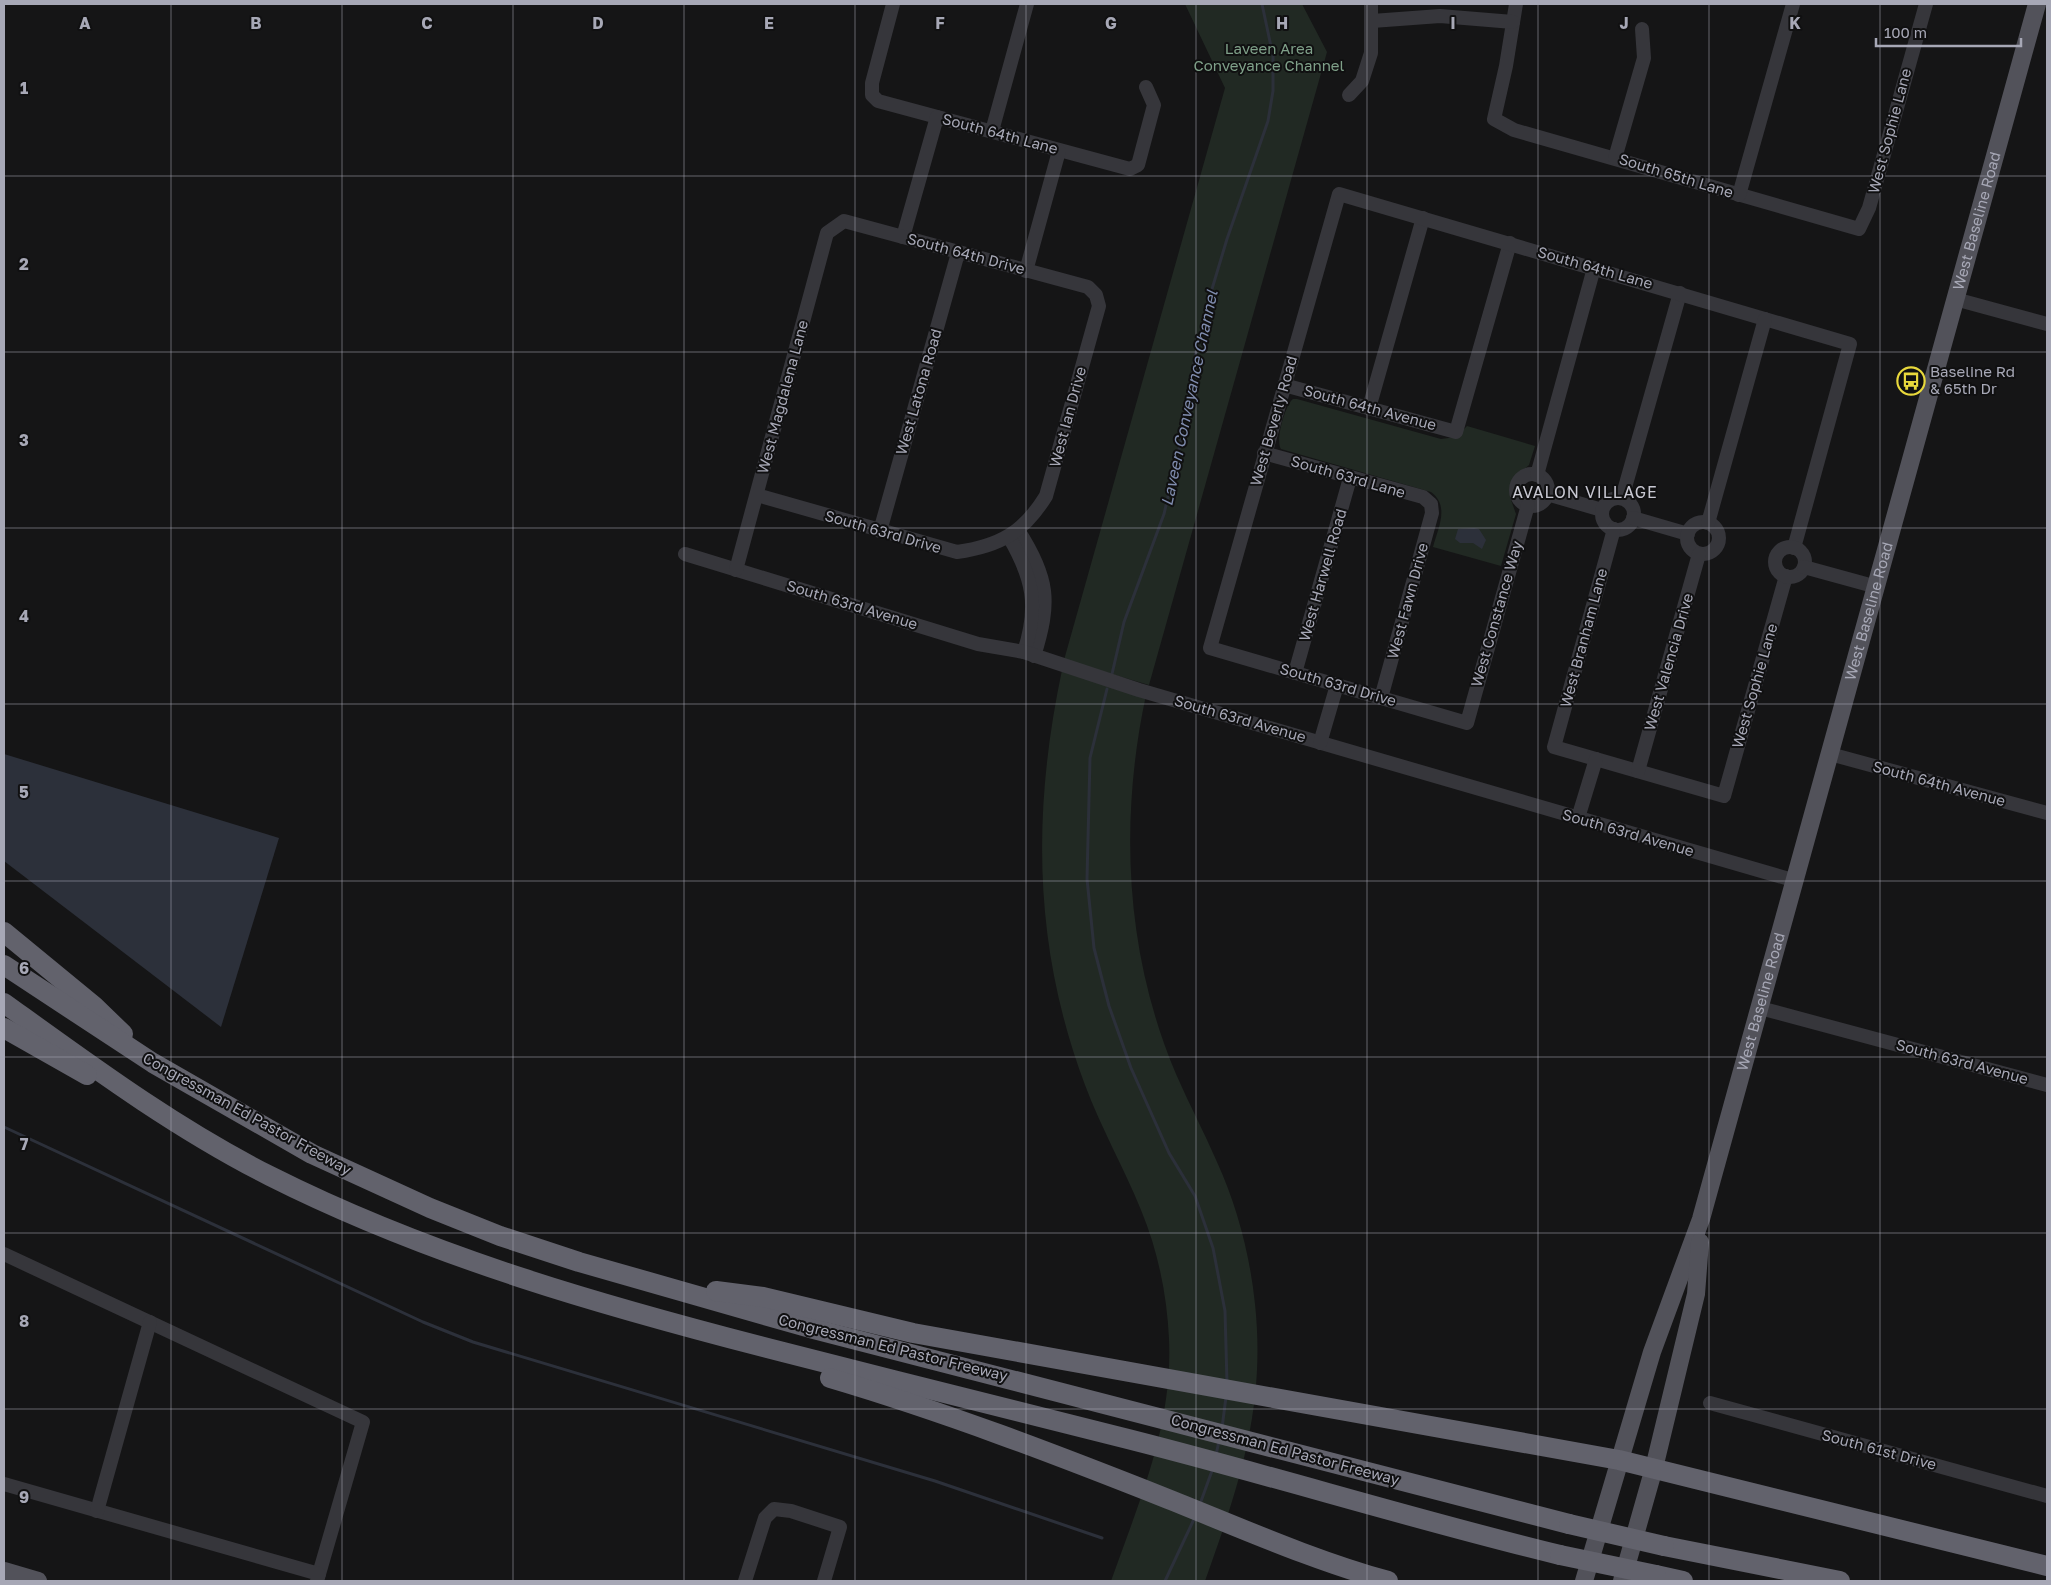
<svg xmlns="http://www.w3.org/2000/svg" width="2051" height="1585" viewBox="0 0 2051 1585" font-family="'Golos Text',sans-serif">
  <style>
    .green { fill: #212923 }
    .water { fill: #2c303a }
    .lines { fill: none; stroke-linecap: round; stroke-linejoin: round }
    .stream { stroke: #2c303a; stroke-width: 3 }
    .minor { stroke: #36363b; stroke-width: 14 }
    .major { stroke: #52525a; stroke-width: 18 }
    .highway { stroke: #62626c; stroke-width: 20 }
    .highway-bridge { stroke: #62626c; stroke-width: 20 }
    .grid { fill: none; stroke: #a7a8b6; stroke-width: 1; stroke-opacity: 0.55 }
    .labels { text-anchor: middle; stroke-width: 4; stroke-linejoin: round; paint-order: stroke }
    .park-label { font-size: 15px; fill: #7fa089; stroke: #101011 }
    .street-label { font-size: 15px; fill: #a7a8b6; stroke: #101011 }
    .poi-label { font-size: 15px; fill: #a7a8b6; stroke: #101011; text-anchor: start }
    .water-label { font-size: 16px; font-style: italic; fill: #808daf; stroke: #101011 }
    .neighbourhood-label { font-size: 16px; letter-spacing: 1px; fill: #c8c8d2; stroke: #101011 }
    .grid-label { font-size: 16px; text-anchor: middle; font-weight: bold; fill: #a7a8b6; stroke: #101011; stroke-width: 4; stroke-linejoin: round; paint-order: stroke }
  </style>
  <rect width="100%" height="100%" fill="#151516"/>
  <g class="green">
    <path d="M1185,4H1302L1327,52L1149,685L1064,660L1225,88Z"/>
    <path d="M1293,399H1297L1441,439L1456,437L1467,426L1535,446L1529,465L1514,478L1510,486V497L1516,514L1501,566L1433,547C1438,528 1450,506 1431,492L1281,449C1275,441 1285,405 1293,399Z"/>
    <path d="M1062,670L1146,695C1119,821 1125,954 1176,1074C1189,1104 1204,1132 1217,1162C1237,1206 1250,1255 1255,1304C1266,1407 1239,1486 1205,1581H1111C1139,1502 1173,1425 1169,1339C1167,1295 1158,1251 1141,1210C1124,1168 1101,1128 1085,1085C1033,947 1032,812 1062,670Z"/>
  </g>
  <g class="water">
    <path d="M1474,528L1479,529L1486,540L1482,549L1473,543H1460L1455,539L1458,529Z"/>
    <path d="M4,754L279,838L221,1027L4,861Z"/>
  </g>
  <g class="lines">
    <g class="stream">
      <path d="M1112,674L1124,622L1164,514L1180,445L1196,352L1212,289L1227,239L1268,121L1273,91V56L1262,4"/>
      <path d="M1107,689L1090,758L1087,879L1094,948L1109,1006L1131,1068L1169,1153L1195,1196L1213,1248L1225,1311L1227,1383"/>
      <path d="M4,1127L423,1322L473,1342L935,1481L1102,1538"/>
      <path d="M1222,1428L1226,1397"/>
      <path d="M1216,1455L1219,1441"/>
      <path d="M1200,1504L1213,1468"/>
      <path d="M1165,1581L1195,1517"/>
    </g>
    <g class="minor">
      <path d="M893,4L872,83V95L878,101L1130,169L1138,165L1154,105L1146,87"/>
      <path d="M1516,4L1506,66L1494,119L1514,130L1859,229L1869,208L1926,4"/>
      <path d="M1372,21L1440,16L1513,22"/>
      <path d="M1349,95L1362,81L1371,53V4"/>
      <path d="M992,131L1027,4"/>
      <path d="M1615,158L1644,58L1642,29"/>
      <path d="M1739,195L1793,4"/>
      <path d="M903,237L937,117"/>
      <path d="M1026,271L1059,151"/>
      <path d="M1955,299L2047,324"/>
      <path d="M1284,385L1456,432L1510,243"/>
      <path d="M1369,408L1423,218"/>
      <path d="M1264,453L1423,497L1431,504L1432,513L1381,698"/>
      <circle cx="1532" cy="490" r="16"/>
      <path d="M1537,475L1594,268"/>
      <path d="M1547,494L1602,510"/>
      <path d="M1622,498L1680,293"/>
      <circle cx="1618" cy="514" r="16"/>
      <path d="M1528,505L1467,723L1210,648L1339,194L1850,344L1794,548"/>
      <path d="M1633,518L1688,534"/>
      <circle cx="1703" cy="538" r="16"/>
      <path d="M1708,523L1765,319"/>
      <path d="M1614,529L1554,747L1724,796L1786,576"/>
      <path d="M1018,530C1049,578 1051,602 1034,656"/>
      <path d="M880,531L958,253"/>
      <path d="M1009,537C1033,578 1039,606 1024,652"/>
      <circle cx="1790" cy="562" r="15"/>
      <path d="M685,554L978,644L1024,652L1139,690L1796,881"/>
      <path d="M1804,567L1877,587"/>
      <path d="M736,570L827,233L844,221L1088,287L1096,295L1099,306L1046,496C1024,532 1000,546 957,552L757,495"/>
      <path d="M1295,673L1350,478"/>
      <path d="M1320,743L1337,685"/>
      <path d="M1830,754L2047,813"/>
      <path d="M1638,771L1699,554"/>
      <path d="M1578,818L1596,759"/>
      <path d="M1760,1008L2047,1085"/>
      <path d="M4,1254L363,1422L319,1574"/>
      <path d="M1710,1403L2047,1496"/>
      <path d="M4,1484L319,1574L317,1581"/>
      <path d="M97,1511L150,1322"/>
      <path d="M745,1581L765,1518L774,1509L791,1511L840,1527L824,1581"/>
    </g>
    <g class="major">
      <path d="M4,1571L38,1581"/>
      <path id="s1" d="M1584,1581L1652,1352L1701,1219L2037,4"/>
      <path d="M1622,1581L1654,1468L1696,1294L1700,1242"/>
    </g>
    <g class="highway">
      <path d="M4,932L94,1006L123,1034"/>
      <path d="M4,965L153,1063L312,1154L430,1208L500,1236L579,1262L810,1328L1569,1524"/>
      <path d="M4,1003C90,1065 175,1128 270,1176C433,1258 607,1307 783,1352C894,1380 1005,1409 1116,1436C1265,1473 1411,1519 1560,1555"/>
      <path d="M4,1028L87,1075"/>
      <path d="M716,1291L763,1297L913,1333L1619,1460L2047,1566"/>
      <path d="M830,1378C945,1412 1057,1455 1168,1499C1241,1528 1312,1560 1388,1581"/>
      <path d="M1664,1546L1840,1581"/>
      <path d="M1656,1575L1683,1581"/>
    </g>
    <g class="highway-bridge">
      <path d="M1569,1524L1664,1546"/>
      <path d="M1560,1555L1656,1575"/>
    </g>
  </g>
  <path class="grid" d="M171,4V1581M342,4V1581M513,4V1581M684,4V1581M855,4V1581M1026,4V1581M1196,4V1581M1367,4V1581M1538,4V1581M1709,4V1581M1880,4V1581M4,176H2047M4,352H2047M4,528H2047M4,704H2047M4,881H2047M4,1057H2047M4,1233H2047M4,1409H2047"/>
  <defs>
    <g id="bus-ring" transform="scale(1.4375)"><circle r="9.5" fill="#101011" stroke="#e8d83c" stroke-width="1.5"/><path d="M-5-6H5V4H4V6H2V4H-2V6H-4V4H-5ZM-3.5-4V0h7V-4ZM-3.5 1.2v1.5H-2V1.2ZM2 1.2v1.5H3.5V1.2Z" fill="#e8d83c"/></g>
  </defs>
  <g fill-rule="evenodd">
    <use href="#bus-ring" x="1911" y="381"/>
  </g>
  <g class="labels">
    <g class="park-label">
      <text x="1269" y="54">Laveen Area<tspan x="1269" dy="17">Conveyance Channel</tspan></text>
    </g>
    <g class="street-label">
      <text transform="translate(1890 131) rotate(-75)" y="5">West Sophie Lane</text>
      <text transform="translate(1000 134) rotate(15)" y="5">South 64th Lane</text>
      <text transform="translate(1676 176) rotate(17)" y="5">South 65th Lane</text>
      <text dy="5" stroke="none"><textPath href="#s1" startOffset="1416">West Baseline Road</textPath></text>
      <text transform="translate(966 254) rotate(15)" y="5">South 64th Drive</text>
      <text transform="translate(1595 268) rotate(16)" y="5">South 64th Lane</text>
      <text transform="translate(919 392) rotate(-74)" y="5">West Latona Road</text>
      <text transform="translate(783 397) rotate(-75)" y="5">West Magdalena Lane</text>
      <text transform="translate(1370 408) rotate(15)" y="5">South 64th Avenue</text>
      <text transform="translate(1068 417) rotate(-75)" y="5">West Ian Drive</text>
      <text transform="translate(1274 421) rotate(-74)" y="5">West Beverly Road</text>
      <text transform="translate(1348 477) rotate(16)" y="5">South 63rd Lane</text>
      <text transform="translate(883 532) rotate(16)" y="5">South 63rd Drive</text>
      <text transform="translate(1323 575) rotate(-74)" y="5">West Harwell Road</text>
      <text transform="translate(1408 601) rotate(-75)" y="5">West Fawn Drive</text>
      <text transform="translate(852 605) rotate(17)" y="5">South 63rd Avenue</text>
      <text dy="5" stroke="none"><textPath href="#s1" startOffset="1011">West Baseline Road</textPath></text>
      <text transform="translate(1497 614) rotate(-74)" y="5">West Constance Way</text>
      <text transform="translate(1584 638) rotate(-75)" y="5">West Branham Lane</text>
      <text transform="translate(1669 662) rotate(-74)" y="5">West Valencia Drive</text>
      <text transform="translate(1338 685) rotate(16)" y="5">South 63rd Drive</text>
      <text transform="translate(1755 686) rotate(-74)" y="5">West Sophie Lane</text>
      <text transform="translate(1240 719) rotate(16)" y="5">South 63rd Avenue</text>
      <text transform="translate(1939 784) rotate(15)" y="5">South 64th Avenue</text>
      <text transform="translate(1628 833) rotate(16)" y="5">South 63rd Avenue</text>
      <text dy="5" stroke="none"><textPath href="#s1" startOffset="606">West Baseline Road</textPath></text>
      <text transform="translate(1962 1062) rotate(15)" y="5">South 63rd Avenue</text>
      <text transform="translate(247 1114) rotate(29)" y="5">Congressman Ed Pastor Freeway</text>
      <text transform="translate(893 1348) rotate(14)" y="5">Congressman Ed Pastor Freeway</text>
      <text transform="translate(1285 1450) rotate(15)" y="5">Congressman Ed Pastor Freeway</text>
      <text transform="translate(1879 1450) rotate(15)" y="5">South 61st Drive</text>
    </g>
    <g class="poi-label">
      <text x="1930" y="377">Baseline Rd<tspan x="1930" dy="17">&amp; 65th Dr</tspan></text>
    </g>
    <g class="water-label">
      <text transform="translate(1189 398) rotate(-78)" y="6">Laveen Conveyance Channel</text>
    </g>
    <g class="neighbourhood-label">
      <text x="1585" y="498">AVALON VILLAGE</text>
    </g>
  </g>
  <g class="grid-label">
    <text x="85" y="29">A</text>
    <text x="256" y="29">B</text>
    <text x="427" y="29">C</text>
    <text x="598" y="29">D</text>
    <text x="769" y="29">E</text>
    <text x="940" y="29">F</text>
    <text x="1111" y="29">G</text>
    <text x="1282" y="29">H</text>
    <text x="1453" y="29">I</text>
    <text x="1624" y="29">J</text>
    <text x="1795" y="29">K</text>
    <text x="24" y="94">1</text>
    <text x="24" y="270">2</text>
    <text x="24" y="446">3</text>
    <text x="24" y="622">4</text>
    <text x="24" y="798">5</text>
    <text x="24" y="974">6</text>
    <text x="24" y="1150">7</text>
    <text x="24" y="1327">8</text>
    <text x="24" y="1503">9</text>
  </g>
  <rect width="2051" height="1585" fill="none" stroke="#a7a8b6" stroke-width="10"/>
  <path d="M1876 38v8h145v-8" fill="none" stroke="#a7a8b6" stroke-width="2.5"/>
  <text x="1884" y="38" font-size="15" fill="#a7a8b6" stroke="#101011" stroke-width="4" paint-order="stroke">100 m</text>
</svg>
